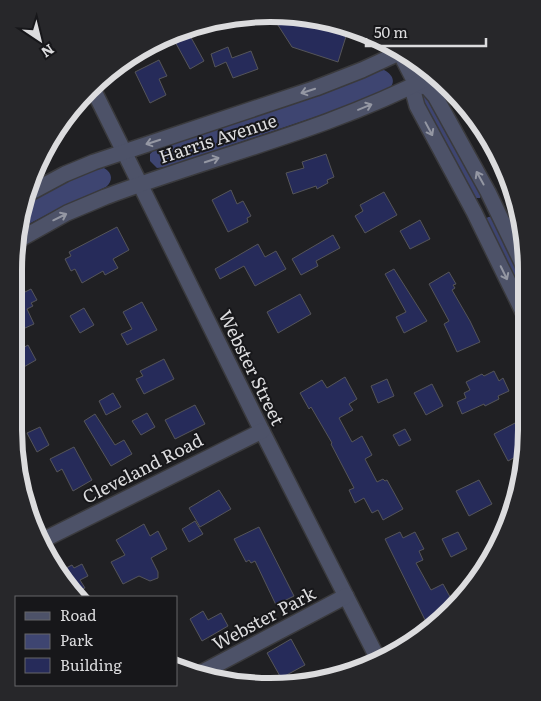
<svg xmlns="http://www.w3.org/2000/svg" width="541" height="701" viewBox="0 0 541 701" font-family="Literata,serif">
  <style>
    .green { fill: #3e4571 }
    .building { fill: #262b5a; stroke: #555559 }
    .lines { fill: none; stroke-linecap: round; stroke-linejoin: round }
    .minor-casing { stroke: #3a3a3d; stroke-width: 18 }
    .minor { stroke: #4d5268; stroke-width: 15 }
    .oneway { stroke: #9497a3 }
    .labels { text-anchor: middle; stroke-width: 4; stroke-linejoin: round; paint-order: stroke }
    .street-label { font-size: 18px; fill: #dcdcde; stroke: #17171a }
    .rim { fill: none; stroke: #dcdcde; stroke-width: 6 }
  </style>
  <rect width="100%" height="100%" fill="#202023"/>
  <g class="green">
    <path d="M384,70C392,74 396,81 390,88L330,112L166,167L157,168L150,161V154L155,149L345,84L377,71Z"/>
    <path d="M425,95H427L482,194L480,198H475L420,97Z"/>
    <path d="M104,168C113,173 113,181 106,187L52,212L19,229L24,205C42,195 85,168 104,168Z"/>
    <path d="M488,217H492L495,219L525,282V305L486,219Z"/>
  </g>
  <g class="building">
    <path d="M274,19H321L348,30L338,62L292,47Z"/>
    <path d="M188,32L204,61L190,69L173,38Z"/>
    <path d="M228,47L232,58L251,51L258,69L233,78L226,62L215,67L211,54Z"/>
    <path d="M159,60L167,76L159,79L166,95L150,103L135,72Z"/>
    <path d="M326,154L334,177L327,180L328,183L317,189L316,186L293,194L286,173L304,168L302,162Z"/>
    <path d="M231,190L237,204L243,201L251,216L247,218L248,222L228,232L212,200Z"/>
    <path d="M384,192L397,215L365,233L355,216L363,211L360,205Z"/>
    <path d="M420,220L430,239L410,249L400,231Z"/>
    <path d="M117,227L129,250L113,259L118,268L105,275L103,271L82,283L75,269L71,271L65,259L71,256L69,252Z"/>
    <path d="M333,235L340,248L316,261L318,266L301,275L292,259Z"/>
    <path d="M258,244L265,257L276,251L286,269L255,286L244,266L220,279L215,269Z"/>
    <path d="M394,269L427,321L404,333L396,317L406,312L385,274Z"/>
    <path d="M449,272L456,284L453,285L455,288L452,290L470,321L480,342L457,352L444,324L449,321L429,284Z"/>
    <path d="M14,284L18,291L24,288L25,292L31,289L37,300L31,303L33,306L27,309L34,324L14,333Z"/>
    <path d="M300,294L311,314L278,333L267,312Z"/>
    <path d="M142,302L157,330L127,345L121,334L132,329L123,312Z"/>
    <path d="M84,308L94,325L80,333L70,316Z"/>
    <path d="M28,345L36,360L22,368L14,353Z"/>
    <path d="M164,359L174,379L144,394L136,379L143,376L140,371Z"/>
    <path d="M494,371L499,381L503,378L509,391L498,396L499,399L485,406L484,404L462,414L457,402L466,398L464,393L470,390L466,382L482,374L484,376Z"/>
    <path d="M345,377L357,399L349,404L353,410L339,418L352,442L362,436L372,455L365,459L377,482L383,479L385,481L387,480L403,509L383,520L378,510L372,513L364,498L355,503L349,490L354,488L331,444L332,443L311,407L309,409L300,393L322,380L327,388Z"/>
    <path d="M387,379L394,396L378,403L371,386Z"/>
    <path d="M432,384L443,406L426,415L414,393Z"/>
    <path d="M113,393L121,407L106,415L99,401Z"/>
    <path d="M195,405L205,424L175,439L165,420Z"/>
    <path d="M147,413L155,427L141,435L132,421Z"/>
    <path d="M95,414L115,445L124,440L132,454L111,466L84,421Z"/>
    <path d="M515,423L525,442V452L508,461L494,434Z"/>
    <path d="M40,427L49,445L37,452L27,433Z"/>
    <path d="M405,429L411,440L399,446L393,435Z"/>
    <path d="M74,447L92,480L73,491L62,469L57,472L50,459Z"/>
    <path d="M479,480L492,504L469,516L456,491Z"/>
    <path d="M219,490L231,509L200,527L189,508Z"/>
    <path d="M195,521L203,534L189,542L182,529Z"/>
    <path d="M144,524L150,536L158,531L167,549L151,558L158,572V578L150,581L139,576L123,584L111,562L125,555L116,540Z"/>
    <path d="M259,527L294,596L276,605L255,561L251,563L249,560L246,562L234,539Z"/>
    <path d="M400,532L403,538L415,532L424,549L419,551L423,560L416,563L431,590L443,584L454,604L429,628L385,539Z"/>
    <path d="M458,532L467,549L451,557L442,539Z"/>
    <path d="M82,564L88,576L80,580L85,588L74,593L58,572L72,565L74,568Z"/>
    <path d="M203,611L208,620L221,613L228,626L202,641L190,619Z"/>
    <path d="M291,639L305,665L281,678L267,653Z"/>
  </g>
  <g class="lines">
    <g class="minor-casing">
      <g id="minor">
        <path d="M399,51L416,84L414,95L417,106L474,212L525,316"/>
        <path d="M416,84L428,88L435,96L488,192L525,269"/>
        <path d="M93,89L262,431L379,661"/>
        <path d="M26,195L65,174L94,162L316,88L362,70L401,52"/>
        <path d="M17,241L67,213L105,197C214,156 328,130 432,76"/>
        <path d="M41,541L262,431"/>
        <path d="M199,674L346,596"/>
      </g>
    </g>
    <use href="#minor" class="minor"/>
  </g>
  <defs><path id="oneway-shaft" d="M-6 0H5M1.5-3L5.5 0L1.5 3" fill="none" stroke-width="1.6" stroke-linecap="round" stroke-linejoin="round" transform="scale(1.25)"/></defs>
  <g class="oneway">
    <use href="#oneway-shaft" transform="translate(308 91) rotate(162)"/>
    <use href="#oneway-shaft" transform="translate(365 107) rotate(-22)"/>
    <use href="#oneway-shaft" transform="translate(429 129) rotate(62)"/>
    <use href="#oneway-shaft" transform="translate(153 142) rotate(162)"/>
    <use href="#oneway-shaft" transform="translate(212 160) rotate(-18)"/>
    <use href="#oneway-shaft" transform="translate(480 178) rotate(-119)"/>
    <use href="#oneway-shaft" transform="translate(60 217) rotate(-26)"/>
    <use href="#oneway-shaft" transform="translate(504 273) rotate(64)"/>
  </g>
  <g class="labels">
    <g class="street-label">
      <text transform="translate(218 139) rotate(-18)" y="6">Harris Avenue</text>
      <text transform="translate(251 368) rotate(64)" y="6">Webster Street</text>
      <text transform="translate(143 469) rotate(-27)" y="6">Cleveland Road</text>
      <text transform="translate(264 619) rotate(-28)" y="6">Webster Park</text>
    </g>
  </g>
  <path d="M0 0H541V701H0ZM270 22H270A248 248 0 0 1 518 270V430A248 248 0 0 1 270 678H270A248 248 0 0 1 22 430V270A248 248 0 0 1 270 22Z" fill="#27272a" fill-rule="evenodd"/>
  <path class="rim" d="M270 22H270A248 248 0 0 1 518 270V430A248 248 0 0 1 270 678H270A248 248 0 0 1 22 430V270A248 248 0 0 1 270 22Z"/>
  <rect x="15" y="596" width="162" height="90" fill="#17171a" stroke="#666668"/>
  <rect x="25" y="612" width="25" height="8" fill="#4d5268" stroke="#666668"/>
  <text x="60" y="621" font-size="15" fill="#dcdcde">Road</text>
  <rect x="25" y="634" width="25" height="15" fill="#3e4571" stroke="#666668"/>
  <text x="60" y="646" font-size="15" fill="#dcdcde">Park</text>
  <rect x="25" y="658" width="25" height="15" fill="#262b5a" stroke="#666668"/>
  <text x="60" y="671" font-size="15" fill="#dcdcde">Building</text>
  <g transform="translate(40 40) rotate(145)" stroke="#17171a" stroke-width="4" paint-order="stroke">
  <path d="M0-4L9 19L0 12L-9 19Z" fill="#dcdcde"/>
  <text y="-8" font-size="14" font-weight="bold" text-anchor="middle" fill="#dcdcde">N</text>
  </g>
  <path d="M366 38v8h120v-8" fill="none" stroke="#dcdcde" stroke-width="2.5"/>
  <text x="374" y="38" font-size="15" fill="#dcdcde" stroke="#17171a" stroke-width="4" paint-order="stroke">50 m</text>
</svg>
